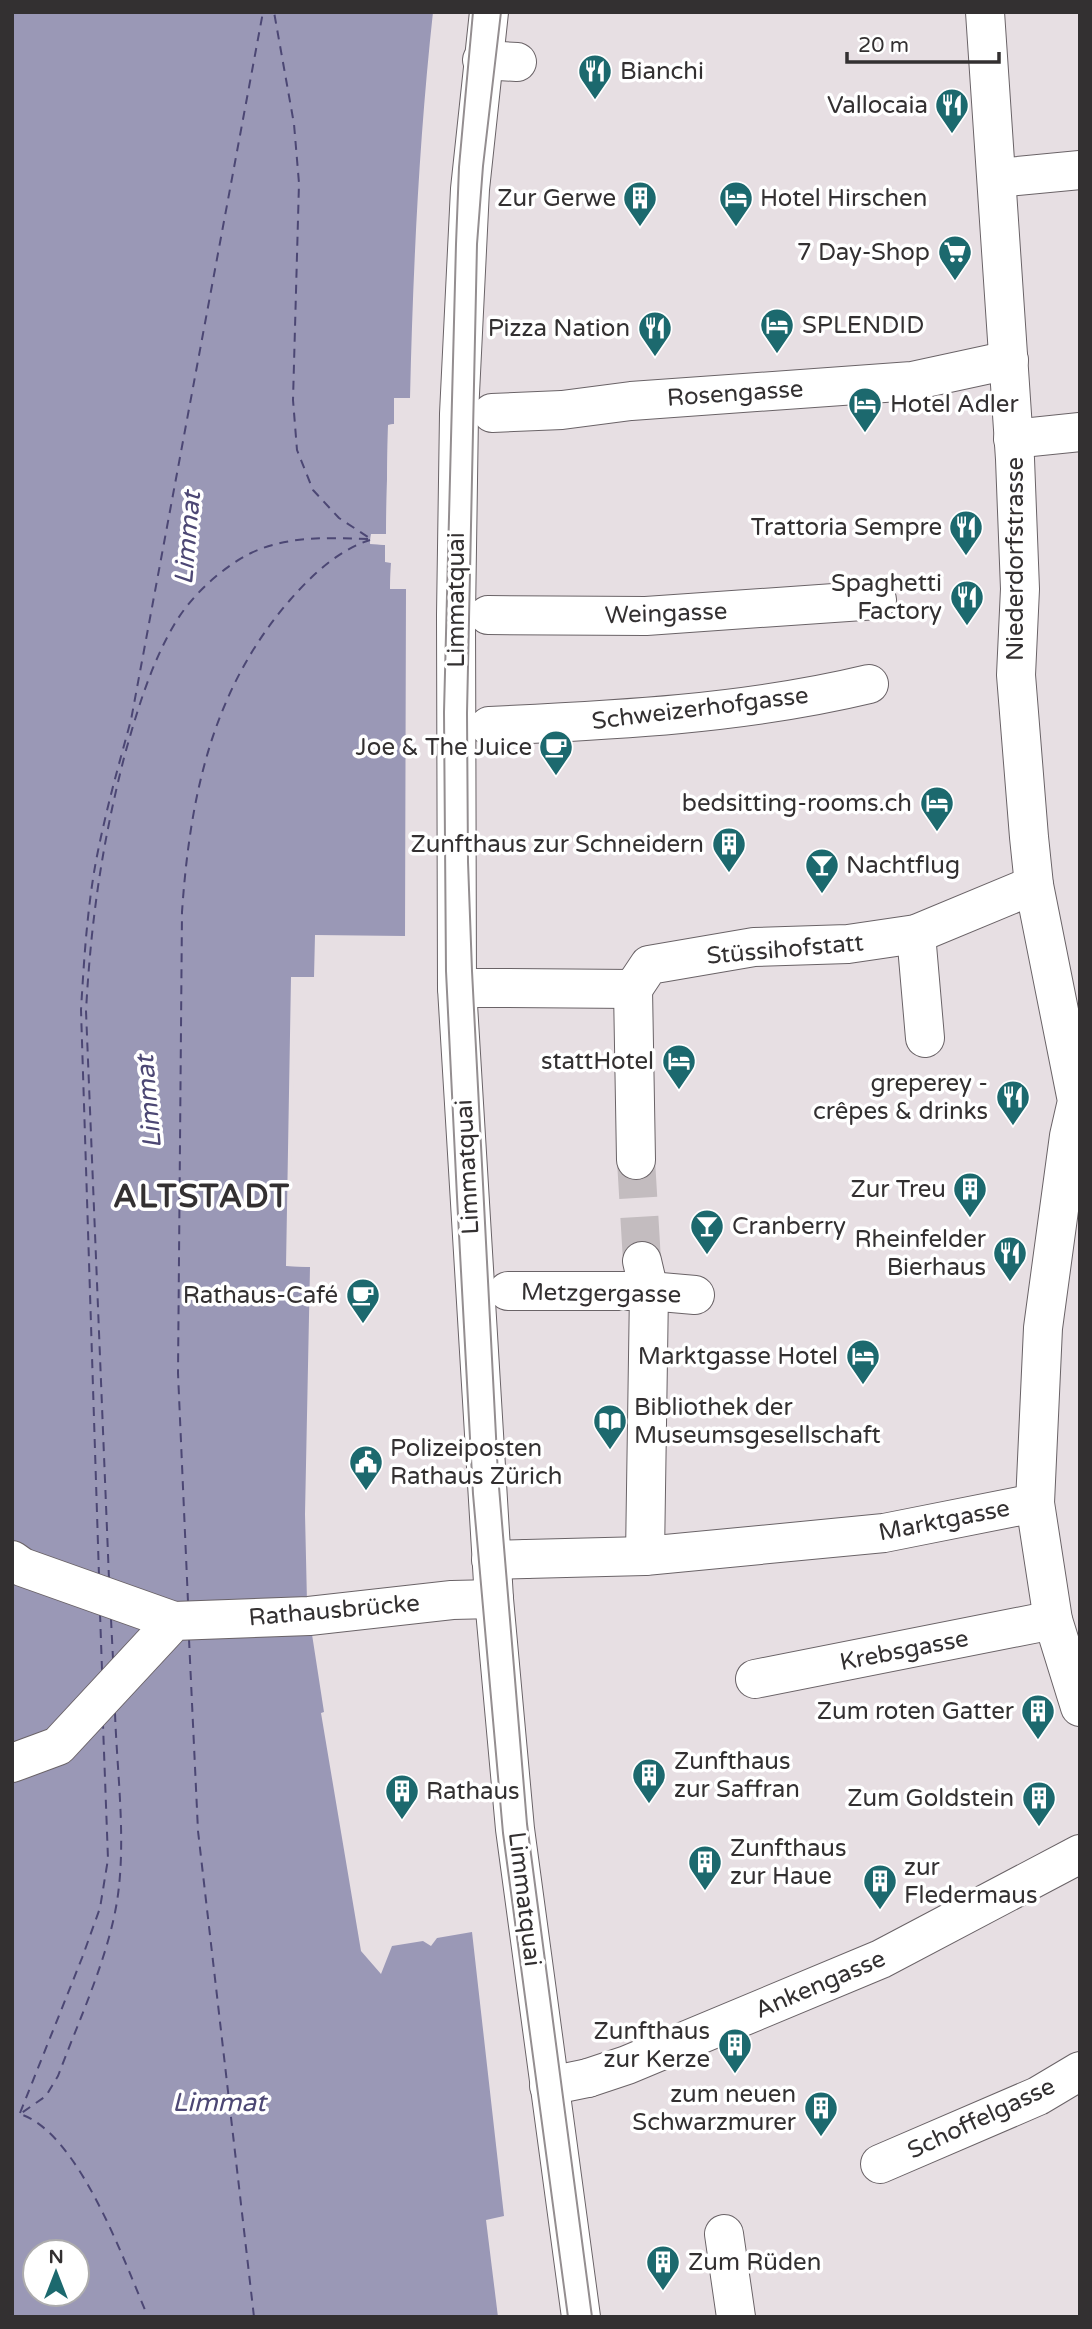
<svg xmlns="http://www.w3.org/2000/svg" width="1092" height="2329" viewBox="0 0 1092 2329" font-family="'Varela Round',sans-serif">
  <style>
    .water { fill: #9a98b6; fill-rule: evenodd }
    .pier { fill: #e7dfe3 }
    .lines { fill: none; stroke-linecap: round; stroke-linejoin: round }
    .ferry { stroke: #4c4774; stroke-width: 2; stroke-dasharray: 9 7; stroke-linecap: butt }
    .pedestrian-tunnel { stroke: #c3bcbf; stroke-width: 38; stroke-dasharray: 38 19; stroke-linecap: butt }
    .pedestrian-casing { stroke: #6a6367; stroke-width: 40 }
    .minor-casing { stroke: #6a6367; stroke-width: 40 }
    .pedestrian { stroke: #fff; stroke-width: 38 }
    .minor { stroke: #fff; stroke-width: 38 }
    .tram { stroke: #948e90; stroke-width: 2 }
    .labels { text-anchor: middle; stroke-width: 7; stroke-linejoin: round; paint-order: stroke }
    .poi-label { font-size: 24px; fill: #333031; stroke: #fff; text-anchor: end }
    .street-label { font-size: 24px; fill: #333031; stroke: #fff }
    .water-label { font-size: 26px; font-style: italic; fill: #4c4774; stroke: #fff }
    .district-label { font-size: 32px; font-weight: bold; letter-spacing: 2px; fill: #333031; stroke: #fff }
  </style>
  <rect width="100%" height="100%" fill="#e7dfe3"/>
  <path class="water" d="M12,12H433C419,141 413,269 410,398L394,399V424L388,425L386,534H371L370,543L385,545V562H391L390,588L406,589L405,936L315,935L314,977H292L287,1266L310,1267L305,1514L307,1602L324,1712L321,1713L361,1951L381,1974L392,1946L423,1941L431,1946L437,1938L472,1932L504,2216L486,2220L498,2317H12ZM35,2252H77V2294H35Z"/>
  <g class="pier">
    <path d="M394,398H410V402H398L397,425L391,428L389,535L386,538H374V540L388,543V559L394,562V585L406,586V589H390L391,563L385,562V545L370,544L371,534H386L388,425L394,424Z"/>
    <path d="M291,977H314V981H295L290,1262L310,1263V1267L286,1266Z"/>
  </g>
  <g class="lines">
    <g class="ferry">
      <path d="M99,1576L81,1010C84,960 87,910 96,861C105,814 118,767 131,720L263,12"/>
      <path d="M109,1579L86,1011C91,920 102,843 125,754C137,711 151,664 174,625C190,597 221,568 251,553C289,535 329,538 371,539L339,518L313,490L297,450L293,400L299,183L294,124L274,12"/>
      <path d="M188,1602L178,1373L182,912C190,796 212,690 290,600C311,576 338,550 370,540"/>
      <path d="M100,1613L102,1670"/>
      <path d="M111,1619L113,1659"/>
      <path d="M189,1639L198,1831L254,2317"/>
      <path d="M115,1713C117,1770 125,1830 119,1886C113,1948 80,2017 58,2076L46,2096L20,2114C79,2133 124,2261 148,2317"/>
      <path d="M20,2113L82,1958L100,1908L108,1859L103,1725"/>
    </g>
    <path class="pedestrian-tunnel" d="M636,1160L642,1261"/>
    <g class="pedestrian-casing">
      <g id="pedestrian">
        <path d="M985,12L1015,459L1020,589L1016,675L1029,837L1034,885L1077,1101L1069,1136L1043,1328L1035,1503L1053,1620L1080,1707"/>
        <path d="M997,178L1080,170"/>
        <path d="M492,413L562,410L631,401L912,381L1009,360"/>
        <path d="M1013,439L1080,432"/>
        <path d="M488,615L646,616L877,600"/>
        <path d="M489,726C616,720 744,714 869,684"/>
        <path d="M916,934L925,1038"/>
        <path d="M494,988L633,989L649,965L754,947L848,944L916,934L1034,885"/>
        <path d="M633,989L636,1160"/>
        <path d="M642,1261L649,1291L645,1556"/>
        <path d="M508,1291H649L695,1295"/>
        <path d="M526,1559L645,1556L884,1533L1035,1503"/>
        <path d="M12,1560L22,1567L174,1621"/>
        <path d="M755,1679L1053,1620"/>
        <path d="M12,1763L58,1746L174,1621L309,1616L452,1600L494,1599"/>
        <path d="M588,2078L627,2065L881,1959L1080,1854"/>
        <path d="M880,2164L1038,2096L1080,2071"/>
        <path d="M724,2234L736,2317"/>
      </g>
    </g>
    <g class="minor-casing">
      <g id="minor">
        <path d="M489,12L470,189L459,414L456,615L457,988L494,1599L515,1829L581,2317"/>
        <path d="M482,60L517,62"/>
        <path d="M457,988H494"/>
        <path d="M491,1560L526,1559"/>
        <path d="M549,2086L588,2078"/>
      </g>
    </g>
    <use href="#pedestrian" class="pedestrian"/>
    <use href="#minor" class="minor"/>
    <g class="tram">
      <path d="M473,12L459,167L456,244L444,712L446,971L457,1197L473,1494L503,1833L568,2317"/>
      <path d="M501,12L483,166L477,244L467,713L468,862L472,971L498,1475L527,1824L592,2317"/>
    </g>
  </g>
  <defs>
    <g id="restaurant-pin" transform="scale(1.75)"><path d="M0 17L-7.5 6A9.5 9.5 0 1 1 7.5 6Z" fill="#1c696e" stroke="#fff"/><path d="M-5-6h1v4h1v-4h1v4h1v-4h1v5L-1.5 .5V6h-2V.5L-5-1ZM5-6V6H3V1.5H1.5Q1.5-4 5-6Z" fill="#fff"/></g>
    <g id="building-pin" transform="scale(1.75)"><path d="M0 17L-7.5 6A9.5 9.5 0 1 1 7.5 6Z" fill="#1c696e" stroke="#fff"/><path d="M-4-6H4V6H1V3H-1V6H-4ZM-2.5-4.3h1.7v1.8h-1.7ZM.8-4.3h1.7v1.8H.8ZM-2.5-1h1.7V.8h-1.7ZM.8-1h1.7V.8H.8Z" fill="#fff"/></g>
    <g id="hotel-pin" transform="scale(1.75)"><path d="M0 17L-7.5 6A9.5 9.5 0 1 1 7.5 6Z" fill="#1c696e" stroke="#fff"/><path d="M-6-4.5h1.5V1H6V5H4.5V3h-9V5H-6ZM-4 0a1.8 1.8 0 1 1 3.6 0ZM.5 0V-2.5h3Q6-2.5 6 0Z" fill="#fff"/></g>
    <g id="supermarket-pin" transform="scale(1.75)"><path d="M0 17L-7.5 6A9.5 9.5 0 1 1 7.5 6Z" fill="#1c696e" stroke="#fff"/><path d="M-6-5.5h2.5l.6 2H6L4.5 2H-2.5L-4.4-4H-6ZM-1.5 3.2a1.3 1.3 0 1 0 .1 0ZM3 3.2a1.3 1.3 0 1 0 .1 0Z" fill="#fff"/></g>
    <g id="cafe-pin" transform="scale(1.75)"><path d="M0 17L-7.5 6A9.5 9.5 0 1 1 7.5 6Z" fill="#1c696e" stroke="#fff"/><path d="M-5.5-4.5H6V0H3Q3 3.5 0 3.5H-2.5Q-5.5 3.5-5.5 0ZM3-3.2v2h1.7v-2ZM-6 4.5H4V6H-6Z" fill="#fff"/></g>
    <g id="bar-pin" transform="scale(1.75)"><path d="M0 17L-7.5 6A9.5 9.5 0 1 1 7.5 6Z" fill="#1c696e" stroke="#fff"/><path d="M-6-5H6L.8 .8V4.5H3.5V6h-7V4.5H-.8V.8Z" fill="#fff"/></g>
    <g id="library-pin" transform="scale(1.75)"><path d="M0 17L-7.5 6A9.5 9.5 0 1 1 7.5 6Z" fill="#1c696e" stroke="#fff"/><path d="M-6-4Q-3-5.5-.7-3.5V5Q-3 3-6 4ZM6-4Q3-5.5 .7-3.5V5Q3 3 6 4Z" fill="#fff"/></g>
    <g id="civic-pin" transform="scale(1.75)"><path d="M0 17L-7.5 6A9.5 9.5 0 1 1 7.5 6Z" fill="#1c696e" stroke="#fff"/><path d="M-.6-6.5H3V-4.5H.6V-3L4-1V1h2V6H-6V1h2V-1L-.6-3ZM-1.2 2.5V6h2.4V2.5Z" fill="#fff"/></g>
  </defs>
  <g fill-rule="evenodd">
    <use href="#restaurant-pin" x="595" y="71"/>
    <use href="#restaurant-pin" x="952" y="105"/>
    <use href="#building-pin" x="640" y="198"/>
    <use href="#hotel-pin" x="736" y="198"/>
    <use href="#supermarket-pin" x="955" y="252"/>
    <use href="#hotel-pin" x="777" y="325"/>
    <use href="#restaurant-pin" x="655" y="328"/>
    <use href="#hotel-pin" x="865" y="404"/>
    <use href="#restaurant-pin" x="966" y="527"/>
    <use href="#restaurant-pin" x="967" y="597"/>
    <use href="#cafe-pin" x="556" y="747"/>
    <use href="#hotel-pin" x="937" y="803"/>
    <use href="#building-pin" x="729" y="844"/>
    <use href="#bar-pin" x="822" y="865"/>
    <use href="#hotel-pin" x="679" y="1061"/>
    <use href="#restaurant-pin" x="1013" y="1097"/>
    <use href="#building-pin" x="970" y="1189"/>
    <use href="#bar-pin" x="707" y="1226"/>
    <use href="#restaurant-pin" x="1010" y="1253"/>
    <use href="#cafe-pin" x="363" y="1295"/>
    <use href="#hotel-pin" x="863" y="1356"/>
    <use href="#library-pin" x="610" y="1421"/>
    <use href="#civic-pin" x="366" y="1462"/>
    <use href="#building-pin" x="1038" y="1711"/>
    <use href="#building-pin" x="649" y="1775"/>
    <use href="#building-pin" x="402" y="1791"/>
    <use href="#building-pin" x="1039" y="1798"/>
    <use href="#building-pin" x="705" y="1862"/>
    <use href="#building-pin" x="880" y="1881"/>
    <use href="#building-pin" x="735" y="2045"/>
    <use href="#building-pin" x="821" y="2108"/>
    <use href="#building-pin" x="663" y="2262"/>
  </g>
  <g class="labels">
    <g class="poi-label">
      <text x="620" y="79" text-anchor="start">Bianchi</text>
      <text x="928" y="113">Vallocaia</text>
      <text x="616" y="206">Zur Gerwe</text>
      <text x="760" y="206" text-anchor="start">Hotel Hirschen</text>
      <text x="930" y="260">7 Day-Shop</text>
      <text x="802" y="333" text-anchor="start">SPLENDID</text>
      <text x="630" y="336">Pizza Nation</text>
      <text x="890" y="412" text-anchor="start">Hotel Adler</text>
      <text x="942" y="535">Trattoria Sempre</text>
      <text x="942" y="591">Spaghetti<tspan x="942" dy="28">Factory</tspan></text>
      <text x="532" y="755">Joe &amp; The Juice</text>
      <text x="912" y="811">bedsitting-rooms.ch</text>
      <text x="704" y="852">Zunfthaus zur Schneidern</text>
      <text x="846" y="873" text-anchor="start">Nachtflug</text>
      <text x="654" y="1069">stattHotel</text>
      <text x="988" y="1091">greperey -<tspan x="988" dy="28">crêpes &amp; drinks</tspan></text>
      <text x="946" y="1197">Zur Treu</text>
      <text x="732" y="1234" text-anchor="start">Cranberry</text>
      <text x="986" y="1247">Rheinfelder<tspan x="986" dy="28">Bierhaus</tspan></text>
      <text x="338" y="1303">Rathaus-Café</text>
      <text x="838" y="1364">Marktgasse Hotel</text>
      <text x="634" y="1415" text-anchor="start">Bibliothek der<tspan x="634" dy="28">Museumsgesellschaft</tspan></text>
      <text x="390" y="1456" text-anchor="start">Polizeiposten<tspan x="390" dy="28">Rathaus Zürich</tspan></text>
      <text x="1014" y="1719">Zum roten Gatter</text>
      <text x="674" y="1769" text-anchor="start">Zunfthaus<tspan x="674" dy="28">zur Saffran</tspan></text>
      <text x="426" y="1799" text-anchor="start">Rathaus</text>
      <text x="1014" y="1806">Zum Goldstein</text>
      <text x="730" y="1856" text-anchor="start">Zunfthaus<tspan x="730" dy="28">zur Haue</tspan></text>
      <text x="904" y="1875" text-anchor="start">zur<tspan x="904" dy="28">Fledermaus</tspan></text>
      <text x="710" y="2039">Zunfthaus<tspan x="710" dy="28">zur Kerze</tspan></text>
      <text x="796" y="2102">zum neuen<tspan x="796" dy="28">Schwarzmurer</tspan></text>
      <text x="688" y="2270" text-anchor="start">Zum Rüden</text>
    </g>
    <g class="street-label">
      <text transform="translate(735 393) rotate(-4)" y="8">Rosengasse</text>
      <text transform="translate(1015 559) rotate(-90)" y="8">Niederdorfstrasse</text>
      <text transform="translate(456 600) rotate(-90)" y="8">Limmatquai</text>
      <text transform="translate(666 613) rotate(-2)" y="8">Weingasse</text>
      <text transform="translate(700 708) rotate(-7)" y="8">Schweizerhofgasse</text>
      <text transform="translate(785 949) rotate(-5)" y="8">Stüssihofstatt</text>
      <text transform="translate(467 1167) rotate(-93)" y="8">Limmatquai</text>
      <text transform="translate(601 1293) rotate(1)" y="8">Metzgergasse</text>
      <text transform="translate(944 1520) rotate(-11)" y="8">Marktgasse</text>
      <text transform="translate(334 1610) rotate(-5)" y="8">Rathausbrücke</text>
      <text transform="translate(904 1650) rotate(-11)" y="8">Krebsgasse</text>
      <text transform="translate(525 1899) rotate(83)" y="8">Limmatquai</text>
      <text transform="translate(820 1984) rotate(-23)" y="8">Ankengasse</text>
      <text transform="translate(981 2118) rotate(-25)" y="8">Schoffelgasse</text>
    </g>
    <g class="water-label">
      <text transform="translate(187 538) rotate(-85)" y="9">Limmat</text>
      <text transform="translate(148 1102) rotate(-95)" y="9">Limmat</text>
      <text x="219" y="2111">Limmat</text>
    </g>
    <g class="district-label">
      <text x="202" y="1207">ALTSTADT</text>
    </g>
  </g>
  <rect width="1092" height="2329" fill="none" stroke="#333031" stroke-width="28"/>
  <g transform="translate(56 2273)"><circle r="33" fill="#ffffff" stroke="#adacad" stroke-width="2"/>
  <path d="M0-5L12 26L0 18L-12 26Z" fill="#1c696e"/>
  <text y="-10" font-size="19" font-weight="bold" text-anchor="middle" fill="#333031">N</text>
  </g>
  <path d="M847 52v10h152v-10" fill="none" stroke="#333031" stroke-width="3.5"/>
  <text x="858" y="52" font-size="21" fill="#333031" stroke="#ffffff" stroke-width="5" paint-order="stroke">20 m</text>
</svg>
